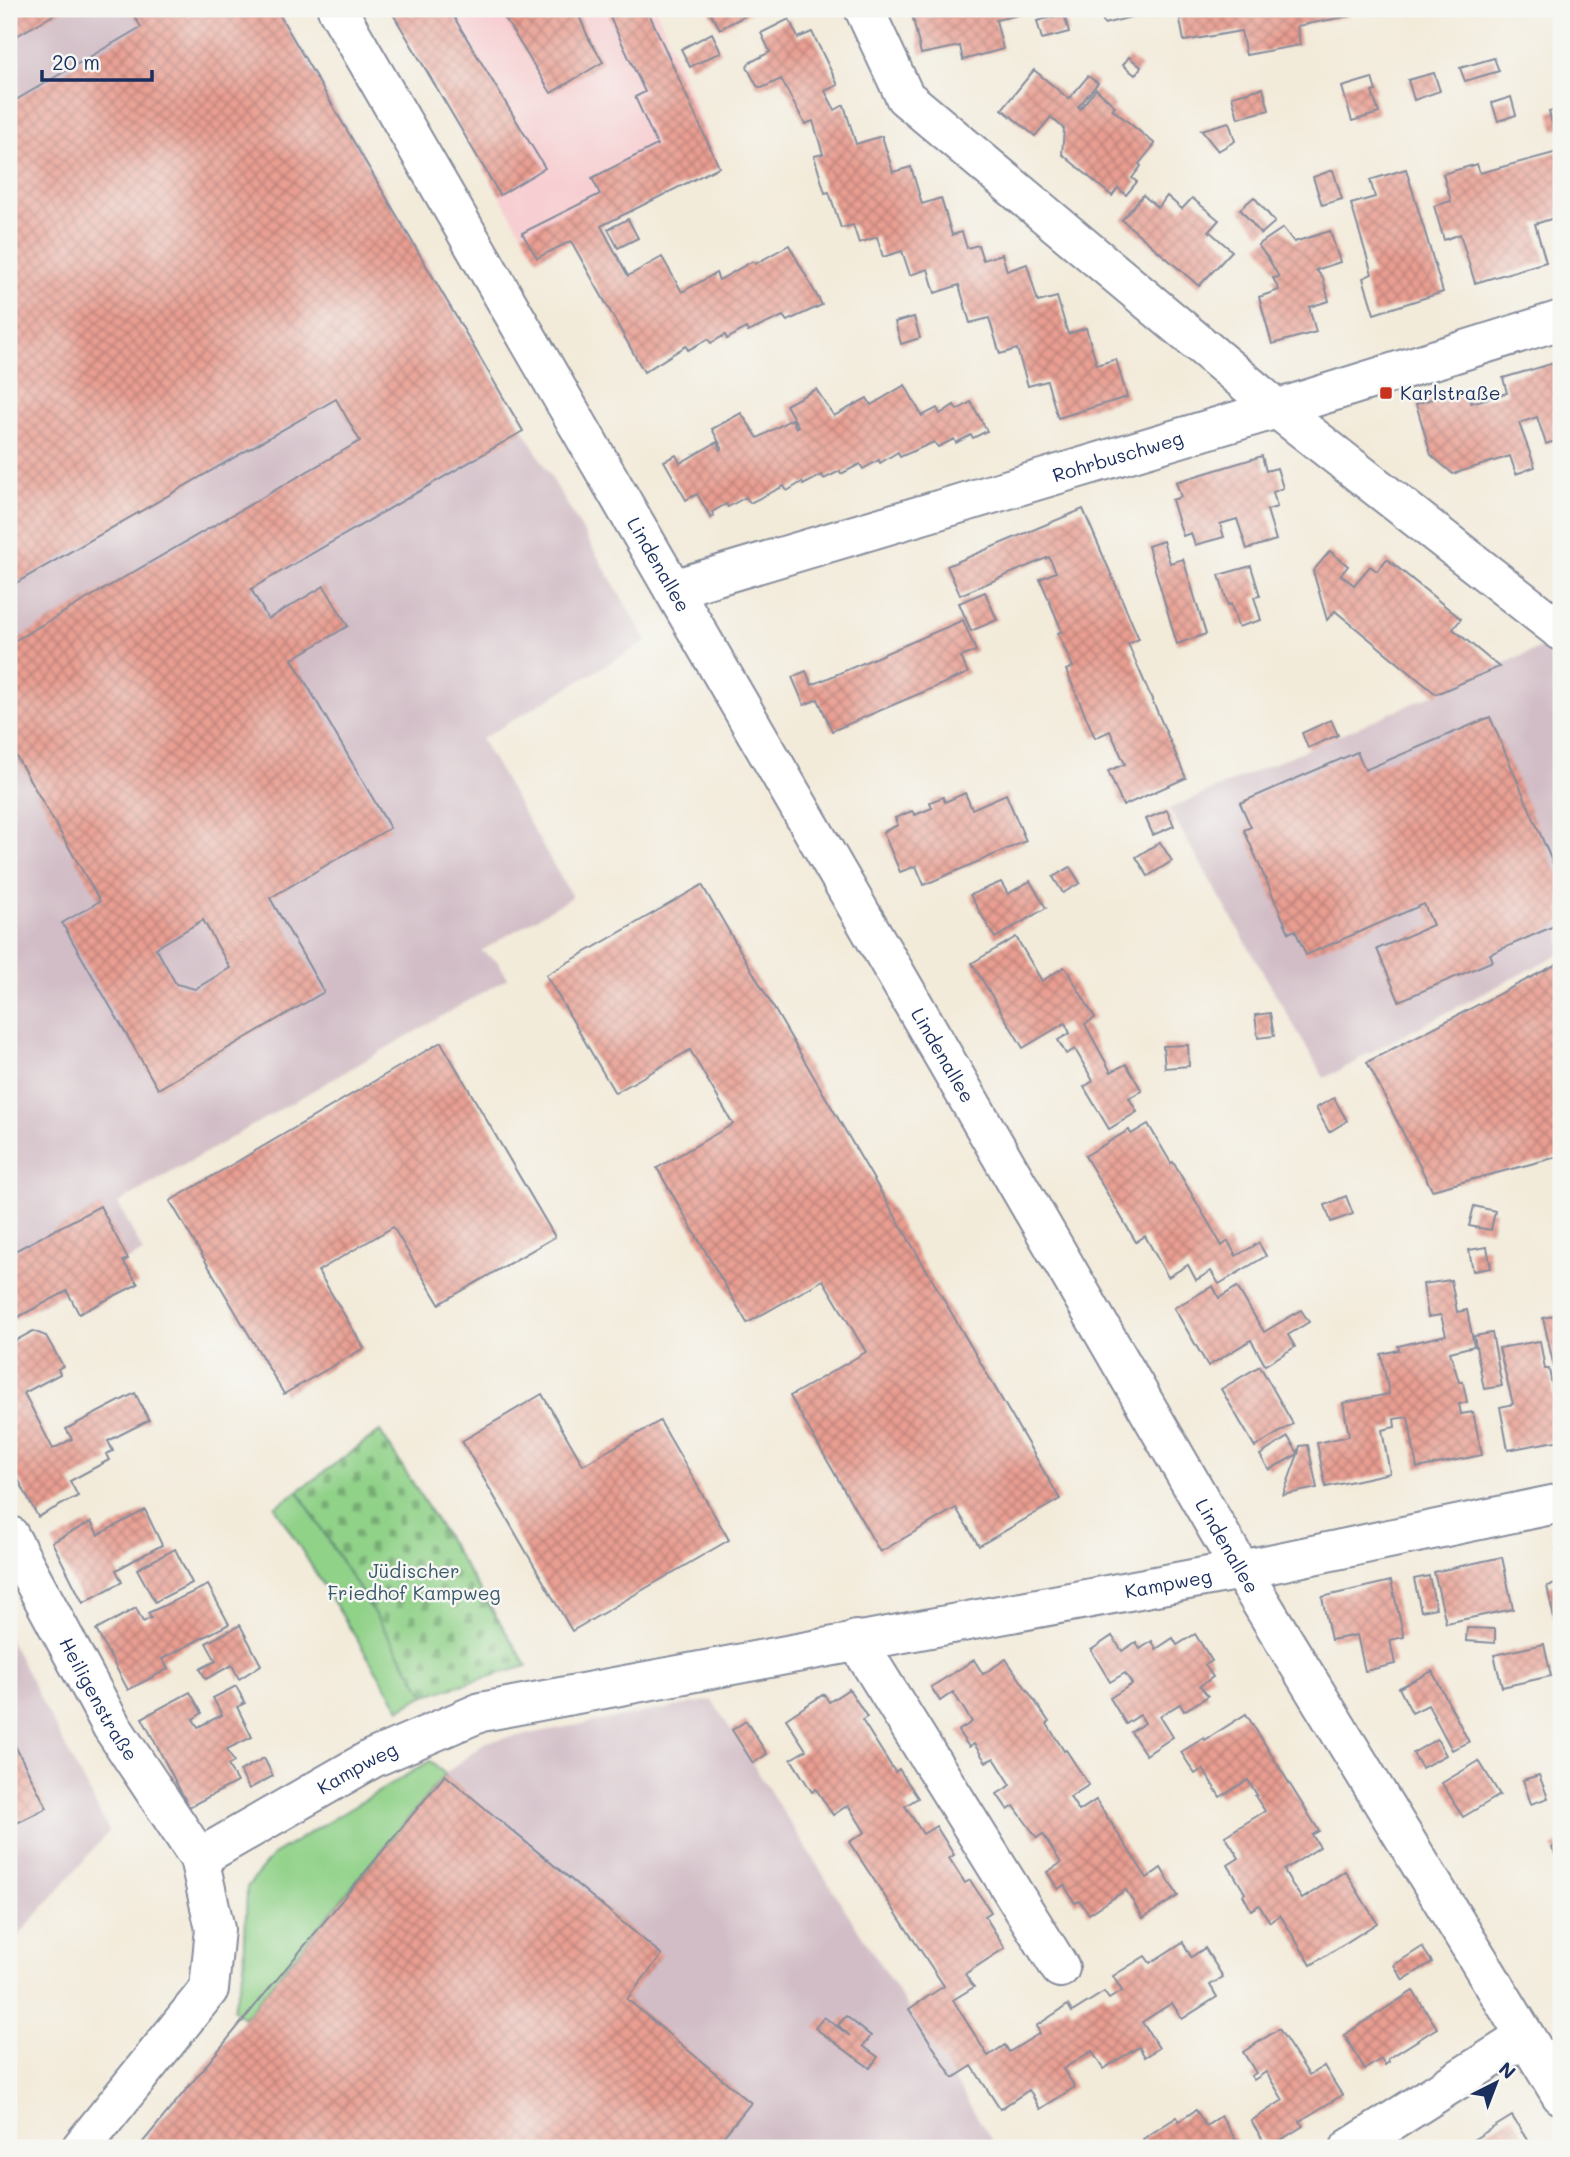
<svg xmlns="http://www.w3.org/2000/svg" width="1570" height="2157" viewBox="0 0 1570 2157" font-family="Mali,sans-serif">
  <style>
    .built { fill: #f7cfd2 }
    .industrial { fill: #d2bdc6 }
    .green { fill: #91d289; stroke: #568074; stroke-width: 2 }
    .cemetery { fill: url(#cemetery-stones); stroke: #568074; stroke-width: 2 }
    .building { fill: url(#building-cross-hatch); fill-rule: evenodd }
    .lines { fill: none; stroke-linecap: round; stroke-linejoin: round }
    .minor-casing { stroke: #878d9c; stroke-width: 42 }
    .minor { stroke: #fff; stroke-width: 38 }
    .poi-dot { fill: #c8321e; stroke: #f6f6f2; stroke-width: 2.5 }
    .labels { text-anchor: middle; stroke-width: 5; stroke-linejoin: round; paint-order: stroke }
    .poi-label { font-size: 19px; fill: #1b2f5e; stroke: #f6f6f2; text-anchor: start }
    .street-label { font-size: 19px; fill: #1b2f5e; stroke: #f6f6f2 }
    .park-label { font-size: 19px; fill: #385869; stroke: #f6f6f2 }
  </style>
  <defs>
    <pattern id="cemetery-stones" width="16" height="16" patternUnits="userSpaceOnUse" patternTransform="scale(1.75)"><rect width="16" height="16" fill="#91d289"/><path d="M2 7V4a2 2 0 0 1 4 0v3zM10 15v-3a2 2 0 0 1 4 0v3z" fill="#76ab73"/></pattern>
    <pattern id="building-cross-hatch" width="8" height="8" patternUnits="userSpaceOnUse" patternTransform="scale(1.75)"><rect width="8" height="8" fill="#e99e91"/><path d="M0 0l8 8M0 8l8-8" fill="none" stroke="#bc817a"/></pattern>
  </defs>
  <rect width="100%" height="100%" fill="#f6f6f2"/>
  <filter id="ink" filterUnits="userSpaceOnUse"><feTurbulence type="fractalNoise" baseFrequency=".0143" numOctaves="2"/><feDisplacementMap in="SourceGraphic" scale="14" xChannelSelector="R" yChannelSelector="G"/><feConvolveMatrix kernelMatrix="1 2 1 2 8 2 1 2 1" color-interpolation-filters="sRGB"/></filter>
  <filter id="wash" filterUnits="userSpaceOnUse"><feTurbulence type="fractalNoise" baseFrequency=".00686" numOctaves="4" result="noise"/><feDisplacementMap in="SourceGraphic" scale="28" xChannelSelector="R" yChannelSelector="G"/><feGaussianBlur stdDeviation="1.57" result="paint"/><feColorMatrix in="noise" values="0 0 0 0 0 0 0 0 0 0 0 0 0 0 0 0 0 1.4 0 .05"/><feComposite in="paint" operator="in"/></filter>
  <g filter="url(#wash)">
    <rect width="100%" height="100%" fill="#f3ebda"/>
    <path class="built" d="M389,9H656L720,167L537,259Z"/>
    <g class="industrial">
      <path d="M9,9H278L647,641L481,739L572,897L481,951L497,961L508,978L118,1203L143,1252L9,1322Z"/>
      <path d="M1540,648L1561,661V953L1358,1059V1061L1324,1078L1169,809Z"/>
      <path d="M9,1638L109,1831L9,1947Z"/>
      <path d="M712,1700L997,2148H137L445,1774L486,1742Z"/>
    </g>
    <g class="green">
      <path d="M298,1491L425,1695L400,1709L275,1507Z"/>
      <path d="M430,1761L445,1774L244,2018L233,2009L244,1969L247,1887L273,1855Z"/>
    </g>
    <path class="cemetery" d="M380,1431L527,1666L425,1695L298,1491Z"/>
    <g id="blocks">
      <g class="building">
        <path d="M9,9H64L11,39L9,36Z"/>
        <path d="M130,9H276L523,431L251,589L268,619L324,586L348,626L292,659L390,828L270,898L324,992L158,1089L62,923L100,901L9,744V644L360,441L336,399L9,587V104L141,27ZM203,920L230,968L195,989L176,984L156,948Z"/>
        <path d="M390,9H449L545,168L500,195Z"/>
        <path d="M499,9H576L589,39L603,62L551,93Z"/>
        <path d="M606,9H647L719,167L601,226L628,276L662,257L682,292L716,273L719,280L753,261L755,264L789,245L822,305L787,321L783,316L748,332L746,328L727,339L725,335L711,343L708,339L688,350L686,346L644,372L571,241L537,258L522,233L600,194L592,178L657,145L635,97L645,92Z"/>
        <path d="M708,9H758L720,29Z"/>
        <path d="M911,9H1040V10L996,20L1003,49L963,60L960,46L921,54Z"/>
        <path d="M1100,9H1134L1135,16L1104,24Z"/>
        <path d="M1178,9H1349L1350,16L1297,26L1300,45L1246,55L1241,31L1184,41Z"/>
        <path d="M1064,14L1069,32L1042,39L1037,21Z"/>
        <path d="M789,19L798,38L812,32L838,85L825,91L835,110L844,105L856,144L882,136L893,172L911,167L922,204L941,198L952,235L962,232L967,248L978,245L983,260L1002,254L1007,271L1027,264L1038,302L1057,297L1068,334L1086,328L1097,365L1116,359L1127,397L1058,418L1047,381L1028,386L1017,349L1000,354L989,318L970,323L959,285L935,293L928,269L910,275L902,251L883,257L877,237L859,243L853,225L841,228L829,192L825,193L814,156L823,154L813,121L805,124L781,79L762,88L757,86L747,67L749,63L770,52L761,33Z"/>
        <path d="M712,33L721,52L690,67L681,49Z"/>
        <path d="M1129,57L1141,67L1135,75L1123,65Z"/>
        <path d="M1494,58L1499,71L1465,81L1460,68Z"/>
        <path d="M1034,70L1069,99L1088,76L1098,83L1078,107L1080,109L1096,89L1115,106L1112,109L1155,144L1139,164L1141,166L1132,178L1137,182L1126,195L1118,188L1112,196L1062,154L1064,129L1051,117L1035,136L1002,109Z"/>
        <path d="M1434,73L1440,91L1414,100L1408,80Z"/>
        <path d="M1372,78L1376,91L1372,92L1379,113L1352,121L1342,87Z"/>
        <path d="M1263,88L1269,110L1238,118L1232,96Z"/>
        <path d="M1511,97L1516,115L1498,121L1492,103Z"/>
        <path d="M1561,109V128L1554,130L1549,112Z"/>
        <path d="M1229,122L1235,141L1218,151L1201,130Z"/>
        <path d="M1561,151V216L1535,224L1546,262L1475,283L1460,234L1444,240L1434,206L1451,201L1443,174L1477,164L1480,173Z"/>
        <path d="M1406,169L1443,292L1374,314L1363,278L1372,274L1351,204L1375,197L1370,180Z"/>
        <path d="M1333,170L1342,199L1322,205L1313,177Z"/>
        <path d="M1143,195L1158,208L1167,196L1182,209L1192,198L1219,220L1209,231L1232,251L1199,286L1122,220Z"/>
        <path d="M1254,197L1275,222L1261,234L1240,209Z"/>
        <path d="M628,219L638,238L618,248L608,229Z"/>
        <path d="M1283,228L1294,242L1330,231L1340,262L1316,270L1323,278L1329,301L1309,307L1316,332L1272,344L1259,297L1279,290L1273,278L1279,277L1268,258L1258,245Z"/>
        <path d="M914,317L920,338L901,344L895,322Z"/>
        <path d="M1561,361V439L1546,444L1537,417L1519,423L1535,467L1516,474L1510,456L1453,474L1431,455L1416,404L1467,388L1471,403L1507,393L1503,378Z"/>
        <path d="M905,385L922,416L937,408L940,414L954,405L957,410L971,402L987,431L973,438L971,435L956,443L954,439L938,447L934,442L900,457L898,452L880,463L879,460L863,469L860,464L841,474L840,471L824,479L822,475L803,485L802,482L787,491L784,486L750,503L746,497L728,507L726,504L712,512L714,516L711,518L697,494L686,500L664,461L676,455L680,463L717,442L720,450L722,448L712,429L741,413L758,438L792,419L796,428L798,426L786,405L816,389L834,416L867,398L871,405Z"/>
        <path d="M1262,456L1266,471L1277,468L1283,488L1273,492L1277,507L1267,510L1276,540L1247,549L1237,519L1220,524L1224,537L1195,545L1191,533L1183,536L1172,500L1181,497L1176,482Z"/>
        <path d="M1083,509L1139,639L1128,644L1186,778L1123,806L1108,771L1125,764L1110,731L1095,738L1066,670L1073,667L1058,633L1062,631L1040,579L1056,572L1049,557L960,595L947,566Z"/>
        <path d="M1163,541L1170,563L1183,559L1206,634L1177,644L1148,546Z"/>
        <path d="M1330,551L1348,566L1341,575L1354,585L1370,566L1377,571L1387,559L1461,619L1453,629L1499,667L1436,694L1335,611L1327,620L1313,571Z"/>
        <path d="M1251,566L1260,596L1254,597L1261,620L1238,627L1231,604L1228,605L1219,575Z"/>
        <path d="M985,592L997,620L971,631L959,603Z"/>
        <path d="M963,620L976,651L961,657L968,673L832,731L818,699L804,705L792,677L806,671L812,685Z"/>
        <path d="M1490,717L1557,873L1561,872V923L1490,954L1493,961L1399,1001L1377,949L1433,925L1424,904L1306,955L1295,930L1289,933L1244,830L1251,827L1240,803L1357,752L1365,770Z"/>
        <path d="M1331,720L1338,735L1308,748L1302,733Z"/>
        <path d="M965,793L972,809L1006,794L1026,841L924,885L916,866L900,872L883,832L898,825L895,818L912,811L915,815L932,808L930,802L943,797L945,802Z"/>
        <path d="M1167,810L1174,826L1153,835L1146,819Z"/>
        <path d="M1160,842L1172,861L1148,876L1136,857Z"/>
        <path d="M1070,867L1080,883L1063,893L1053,877Z"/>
        <path d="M1030,881L1046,908L995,938L970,895L1001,882L1008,894Z"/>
        <path d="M702,885L1060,1499L979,1546L956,1508L880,1552L790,1396L866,1352L823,1280L747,1323L657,1168L733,1124L690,1050L615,1093L546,975Z"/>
        <path d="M1016,937L1042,981L1064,967L1068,972L1095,1018L1085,1024L1111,1072L1126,1064L1142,1091L1129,1098L1137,1112L1109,1129L1084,1087L1093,1081L1075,1049L1066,1054L1058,1040L1070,1033L1065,1023L1023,1048L972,963Z"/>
        <path d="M1561,962V1156L1432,1190L1367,1062Z"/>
        <path d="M1270,1013L1274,1036L1258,1038L1255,1015Z"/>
        <path d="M441,1042L555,1237L439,1304L393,1227L318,1271L364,1348L284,1394L170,1201Z"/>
        <path d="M1188,1045L1189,1066L1165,1068L1163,1046Z"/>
        <path d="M1334,1098L1347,1121L1329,1132L1316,1108Z"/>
        <path d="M1148,1124L1171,1163L1173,1162L1222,1246L1228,1241L1236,1256L1259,1243L1266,1256L1219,1284L1211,1271L1196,1280L1188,1265L1168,1277L1145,1236L1136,1242L1085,1156L1129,1130L1131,1134Z"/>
        <path d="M1346,1196L1353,1214L1331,1222L1325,1205Z"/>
        <path d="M100,1206L128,1259L123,1261L138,1284L79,1314L67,1291L9,1322V1245L13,1252Z"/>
        <path d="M1474,1206L1495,1211L1491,1230L1469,1226Z"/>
        <path d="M1487,1247L1491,1268L1473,1271L1469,1250Z"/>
        <path d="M1451,1280L1457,1312L1467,1310L1474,1346L1450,1352L1459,1382H1463L1467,1402L1459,1404L1461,1414L1473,1412L1482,1455L1417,1468L1408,1417L1394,1419L1395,1427L1382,1430L1390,1473L1326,1487L1317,1443L1349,1436L1343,1403L1389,1394L1381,1354L1399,1350L1398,1346L1446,1335L1441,1315L1428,1317L1423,1284Z"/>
        <path d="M1213,1286L1219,1298L1237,1287L1264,1332L1301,1310L1309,1322L1288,1335L1295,1347L1265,1365L1251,1340L1208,1366L1174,1308Z"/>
        <path d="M1561,1314V1375L1556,1376L1543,1318Z"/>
        <path d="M33,1331L46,1336L63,1366L58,1369L60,1374L24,1393L53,1449L72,1439L66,1429L135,1393L149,1420L108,1441L113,1451L106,1454L109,1460L70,1481L78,1496L38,1517L9,1462V1344Z"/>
        <path d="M1492,1333L1502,1386L1484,1389L1474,1336Z"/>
        <path d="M1540,1341L1545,1369H1549L1554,1396L1561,1395V1440L1508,1450L1500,1407L1513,1404L1499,1348Z"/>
        <path d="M1260,1366L1293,1424L1255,1447L1221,1389Z"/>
        <path d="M542,1394L583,1465L660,1421L729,1540L572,1631L462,1441Z"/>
        <path d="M1288,1437L1298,1453L1300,1446L1308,1445L1317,1488L1283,1495L1298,1454L1269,1470L1260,1455Z"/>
        <path d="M145,1510L162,1545L116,1570L122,1582L83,1603L52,1542L91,1522L98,1535Z"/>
        <path d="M1561,1548V1569H1560L1556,1549Z"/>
        <path d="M175,1549L192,1583L155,1602L137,1569Z"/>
        <path d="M1502,1557L1513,1609L1446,1623L1434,1572Z"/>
        <path d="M1429,1576L1436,1608L1421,1611L1414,1579Z"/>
        <path d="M1391,1581L1404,1637L1390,1640L1395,1664L1365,1671L1357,1635L1331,1640L1322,1597Z"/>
        <path d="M1561,1583V1616L1554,1618L1547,1586Z"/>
        <path d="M208,1585L229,1624L162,1659L168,1669L128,1690L96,1630L136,1608L143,1622L151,1618L148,1613Z"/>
        <path d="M240,1625L261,1665L239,1679L232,1665L206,1679L200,1669L216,1661L206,1643Z"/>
        <path d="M1467,1628L1495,1629V1643L1466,1641Z"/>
        <path d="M1195,1634L1212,1661L1205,1665L1213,1677L1200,1686L1208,1696L1184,1711L1180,1704L1160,1716L1173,1737L1146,1755L1131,1732L1145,1723L1140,1715L1126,1724L1110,1698L1132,1684L1125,1673L1110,1682L1091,1650L1112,1636L1122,1651L1136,1642L1140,1649L1152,1641L1156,1649L1173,1638L1177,1645Z"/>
        <path d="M1544,1644L1551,1676L1502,1687L1494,1655Z"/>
        <path d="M1006,1659L1049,1722L1047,1724L1064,1751L1066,1750L1089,1785L1070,1797L1079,1811L1096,1800L1147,1878L1161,1868L1178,1896L1143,1918L1126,1890L1089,1914L1080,1901L1075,1903L1064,1885L1058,1889L1047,1872L1061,1863L1043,1834L1037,1838L1014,1806L1008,1810L997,1794L1011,1785L994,1758L986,1762L974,1744L969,1747L958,1731L972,1722L953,1692L940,1701L931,1687L974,1660L983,1674Z"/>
        <path d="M1432,1671L1469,1742L1452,1750L1428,1705L1412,1713L1399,1688Z"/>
        <path d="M236,1686L245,1703L237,1707L252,1737L227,1749L234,1762L228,1765L237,1782L189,1807L142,1718L190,1692L202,1713L193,1719L198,1727L222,1715L213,1698Z"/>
        <path d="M849,1689L867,1717L862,1720L895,1772L899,1769L918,1798L905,1806L923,1834L936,1826L954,1855L949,1858L965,1883L970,1880L991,1912L985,1916L1005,1948L965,1974L974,1987L953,2000L988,2056L1005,2045L1009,2052L1040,2033L1036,2026L1068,2005L1072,2012L1104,1992L1109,1999L1122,1991L1113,1976L1145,1956L1150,1963L1183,1942L1191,1957L1205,1948L1223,1977L1210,1985L1217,1997L1182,2019L1172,2003L1142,2022L1159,2048L1145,2057L1139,2047L1103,2069L1092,2051L1063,2069L1075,2087L1040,2109L1029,2090L1000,2109L972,2066L953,2078L909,2009L944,1986L849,1842L865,1832L848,1805L833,1815L816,1789L812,1792L791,1759L806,1750L786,1719L824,1694L829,1702Z"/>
        <path d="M1246,1714L1319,1831L1312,1835L1320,1847L1284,1870L1292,1884L1302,1899L1345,1871L1377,1923L1311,1965L1280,1915L1270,1922L1259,1905L1251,1910L1243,1895L1245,1893L1228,1865L1239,1858L1225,1836L1265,1811L1255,1796L1257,1795L1248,1780L1220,1797L1203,1769L1195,1774L1181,1752L1204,1738L1205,1740Z"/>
        <path d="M746,1721L767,1754L753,1763L732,1730Z"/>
        <path d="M9,1734L47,1808L9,1827Z"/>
        <path d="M1437,1739L1446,1755L1422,1768L1413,1753Z"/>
        <path d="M264,1758L273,1776L249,1789L240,1771Z"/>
        <path d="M1479,1761L1500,1795L1463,1817L1442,1783Z"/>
        <path d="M445,1775L662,1955L627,1999L751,2103L714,2148H138Z"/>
        <path d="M1539,1775L1548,1798L1531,1804L1523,1780Z"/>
        <path d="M1561,1842V1862L1552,1848Z"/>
        <path d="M1422,1947L1432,1962L1403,1980L1394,1965Z"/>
        <path d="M1413,1991L1437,2028L1388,2059L1389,2062L1385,2065L1381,2059L1365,2069L1344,2035Z"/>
        <path d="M846,2016L871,2036L863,2046L878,2057L870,2068L815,2028L824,2017L850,2036L838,2025Z"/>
        <path d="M1279,2029L1309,2075L1324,2066L1342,2095L1300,2121L1303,2126L1268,2148L1251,2121L1283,2100L1266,2072L1254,2080L1251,2076L1256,2073L1243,2052Z"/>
        <path d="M1196,2110L1206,2126L1221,2116L1241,2148H1136L1145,2142L1143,2139L1177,2117L1179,2121Z"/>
        <path d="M1512,2116L1532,2148H1459L1468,2143Z"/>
      </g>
    </g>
  </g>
  <g filter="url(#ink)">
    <use href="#blocks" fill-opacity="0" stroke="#878d9c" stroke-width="2"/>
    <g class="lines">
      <g class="minor-casing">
        <g id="minor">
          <path id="s1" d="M337,9L1241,1570L1561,2095"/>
          <path d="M864,9L905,97L1277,409L1561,631"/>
          <path id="s2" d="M673,589L1277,409L1561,320"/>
          <path id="s3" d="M9,1535L112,1727L199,1858L215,1929L209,1989L81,2148"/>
          <path d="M856,1640L1060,1968"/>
          <path id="s4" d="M199,1858L373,1758L481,1712L1241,1570L1561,1503"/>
          <path d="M1350,2148L1525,2037"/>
        </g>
      </g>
      <use href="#minor" class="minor"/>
    </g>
  </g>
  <rect class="poi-dot" x="1379" y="386" width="14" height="14" rx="3.5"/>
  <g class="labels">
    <g class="poi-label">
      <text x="1400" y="400">Karlstraße</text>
    </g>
    <g class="street-label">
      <text dy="7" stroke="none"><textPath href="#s2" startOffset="464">Rohrbuschweg</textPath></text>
      <text dy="7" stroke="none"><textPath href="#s1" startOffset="642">Lindenallee</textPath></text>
      <text dy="7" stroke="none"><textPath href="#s1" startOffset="1209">Lindenallee</textPath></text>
      <text dy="7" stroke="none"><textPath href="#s1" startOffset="1776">Lindenallee</textPath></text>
      <text dy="7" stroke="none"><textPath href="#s4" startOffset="1017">Kampweg</textPath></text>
      <text dy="7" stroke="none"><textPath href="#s3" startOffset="187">Heiligenstraße</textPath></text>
      <text dy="7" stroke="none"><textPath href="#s4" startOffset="182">Kampweg</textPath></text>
    </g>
    <g class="park-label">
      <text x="414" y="1578">Jüdischer<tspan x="414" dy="22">Friedhof Kampweg</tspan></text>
    </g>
  </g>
  <rect width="1570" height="2157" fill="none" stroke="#f6f6f2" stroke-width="35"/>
  <g transform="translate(1496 2083) rotate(42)" stroke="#f6f6f2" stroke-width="5" paint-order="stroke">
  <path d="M0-5L12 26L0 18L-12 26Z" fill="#1b2f5e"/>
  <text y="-10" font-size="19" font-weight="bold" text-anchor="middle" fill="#1b2f5e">N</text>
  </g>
  <path d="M42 70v10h110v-10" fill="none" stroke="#1b2f5e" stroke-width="3.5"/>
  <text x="52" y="70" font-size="21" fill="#1b2f5e" stroke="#f6f6f2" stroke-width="5" paint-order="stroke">20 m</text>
</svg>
